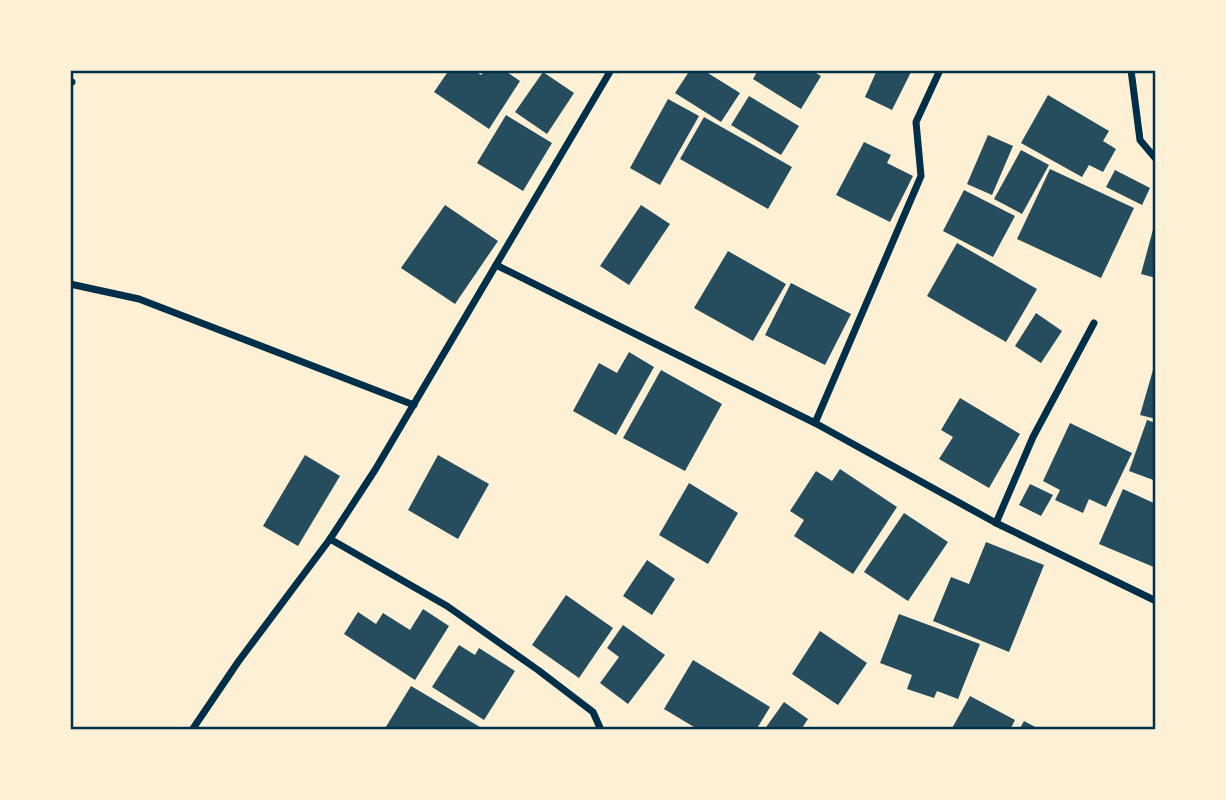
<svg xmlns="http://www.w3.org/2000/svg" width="1226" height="800" viewBox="0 0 1226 800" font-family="'Titillium Web',sans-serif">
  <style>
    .building { fill: #264d5e }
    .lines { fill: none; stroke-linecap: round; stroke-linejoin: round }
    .minor { stroke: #003049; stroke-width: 7 }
    .neatline { fill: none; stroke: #003049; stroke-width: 2.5 }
  </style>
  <rect width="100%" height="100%" fill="#fdf0d5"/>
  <g class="building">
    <path d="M449,70H474L481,75L485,70H504L520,81L489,129L434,92Z"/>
    <path d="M690,70H703L740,93L721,122L675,93Z"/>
    <path d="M758,70H811L821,76L801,109L753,79Z"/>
    <path d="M877,70H912L892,110L865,97Z"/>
    <path d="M543,72L574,93L547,134L515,112Z"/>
    <path d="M1048,95L1109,131L1103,141L1116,149L1103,172L1089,165L1082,177L1021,143Z"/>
    <path d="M749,96L799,126L781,155L731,125Z"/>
    <path d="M668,99L699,116L660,185L630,168Z"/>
    <path d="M506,115L552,143L523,191L477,163Z"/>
    <path d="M704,117L792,167L768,209L680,159Z"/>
    <path d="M988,135L1013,146L992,195L967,184Z"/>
    <path d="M864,142L891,155L887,163L913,176L890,222L836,195Z"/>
    <path d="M1021,150L1049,165L1022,214L994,199Z"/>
    <path d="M1050,169L1134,208L1101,278L1017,239Z"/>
    <path d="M1115,170L1150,188L1142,205L1106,187Z"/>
    <path d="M964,190L1015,216L993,257L943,231Z"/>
    <path d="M445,205L498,241L455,304L401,268Z"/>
    <path d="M641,205L670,224L629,285L600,266Z"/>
    <path d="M1155,222H1156V278L1141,274Z"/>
    <path d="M957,243L1037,289L1006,342L927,296Z"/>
    <path d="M728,251L786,284L753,341L694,308Z"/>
    <path d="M791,283L851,314L825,365L765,335Z"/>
    <path d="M1036,313L1062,331L1041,363L1015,346Z"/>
    <path d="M629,352L654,367L616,435L573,411L599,363L617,373Z"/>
    <path d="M1155,363H1156V419L1140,415Z"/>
    <path d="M661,370L722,404L685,471L623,438Z"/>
    <path d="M960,398L1020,434L989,488L939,459L953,437L941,430Z"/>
    <path d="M1147,420L1156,423V481L1129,471Z"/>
    <path d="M1070,423L1132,453L1106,507L1089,499L1083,513L1055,500L1060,490L1043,481Z"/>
    <path d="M305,455L340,476L298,546L263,526Z"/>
    <path d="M438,455L489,484L458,539L408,510Z"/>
    <path d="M840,469L897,507L853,574L794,536L804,520L790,511L816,471L832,481Z"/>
    <path d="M689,483L738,513L708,564L659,535Z"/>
    <path d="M1030,484L1053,495L1041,516L1019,505Z"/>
    <path d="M1123,489L1156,504V568L1099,544Z"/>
    <path d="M904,513L948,542L908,601L864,572Z"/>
    <path d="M986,542L1044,565L1009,652L933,621L951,577L969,584Z"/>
    <path d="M647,560L675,579L652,615L623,596Z"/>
    <path d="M566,595L613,628L579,678L532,645Z"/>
    <path d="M423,609L449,626L415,680L344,634L358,612L376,624L383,613L410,630Z"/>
    <path d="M899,614L980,644L958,699L937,691L934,698L907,689L912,675L880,663Z"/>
    <path d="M623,625L665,655L628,704L600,683L619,657L607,648Z"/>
    <path d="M820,631L867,663L838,705L792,674Z"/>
    <path d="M459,645L475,655L479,648L515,671L484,720L432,687Z"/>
    <path d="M693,660L770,707L756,730H699L664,709Z"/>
    <path d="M411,686L480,727L478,730H384Z"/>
    <path d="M970,696L1015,720L1010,730H951Z"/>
    <path d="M784,702L808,719L802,728L804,730H764Z"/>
    <path d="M1024,721L1041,730H1019Z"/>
  </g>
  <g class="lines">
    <g class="minor">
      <path d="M1131,70L1140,140L1156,159"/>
      <path d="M70,82H72"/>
      <path d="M496,265L815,423L996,523L1156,601"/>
      <path d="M70,284L139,299L414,405"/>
      <path d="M815,423L921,176L916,122L940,70"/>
      <path d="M996,523L1033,437L1094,323"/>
      <path d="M330,539L447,606L538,670L593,712L601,730"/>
      <path d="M192,730L238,662L330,539L375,470L611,70"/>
    </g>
  </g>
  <rect width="1226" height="800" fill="none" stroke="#fdf0d5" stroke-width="144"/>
  <rect x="72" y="72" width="1082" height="656" class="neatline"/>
</svg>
